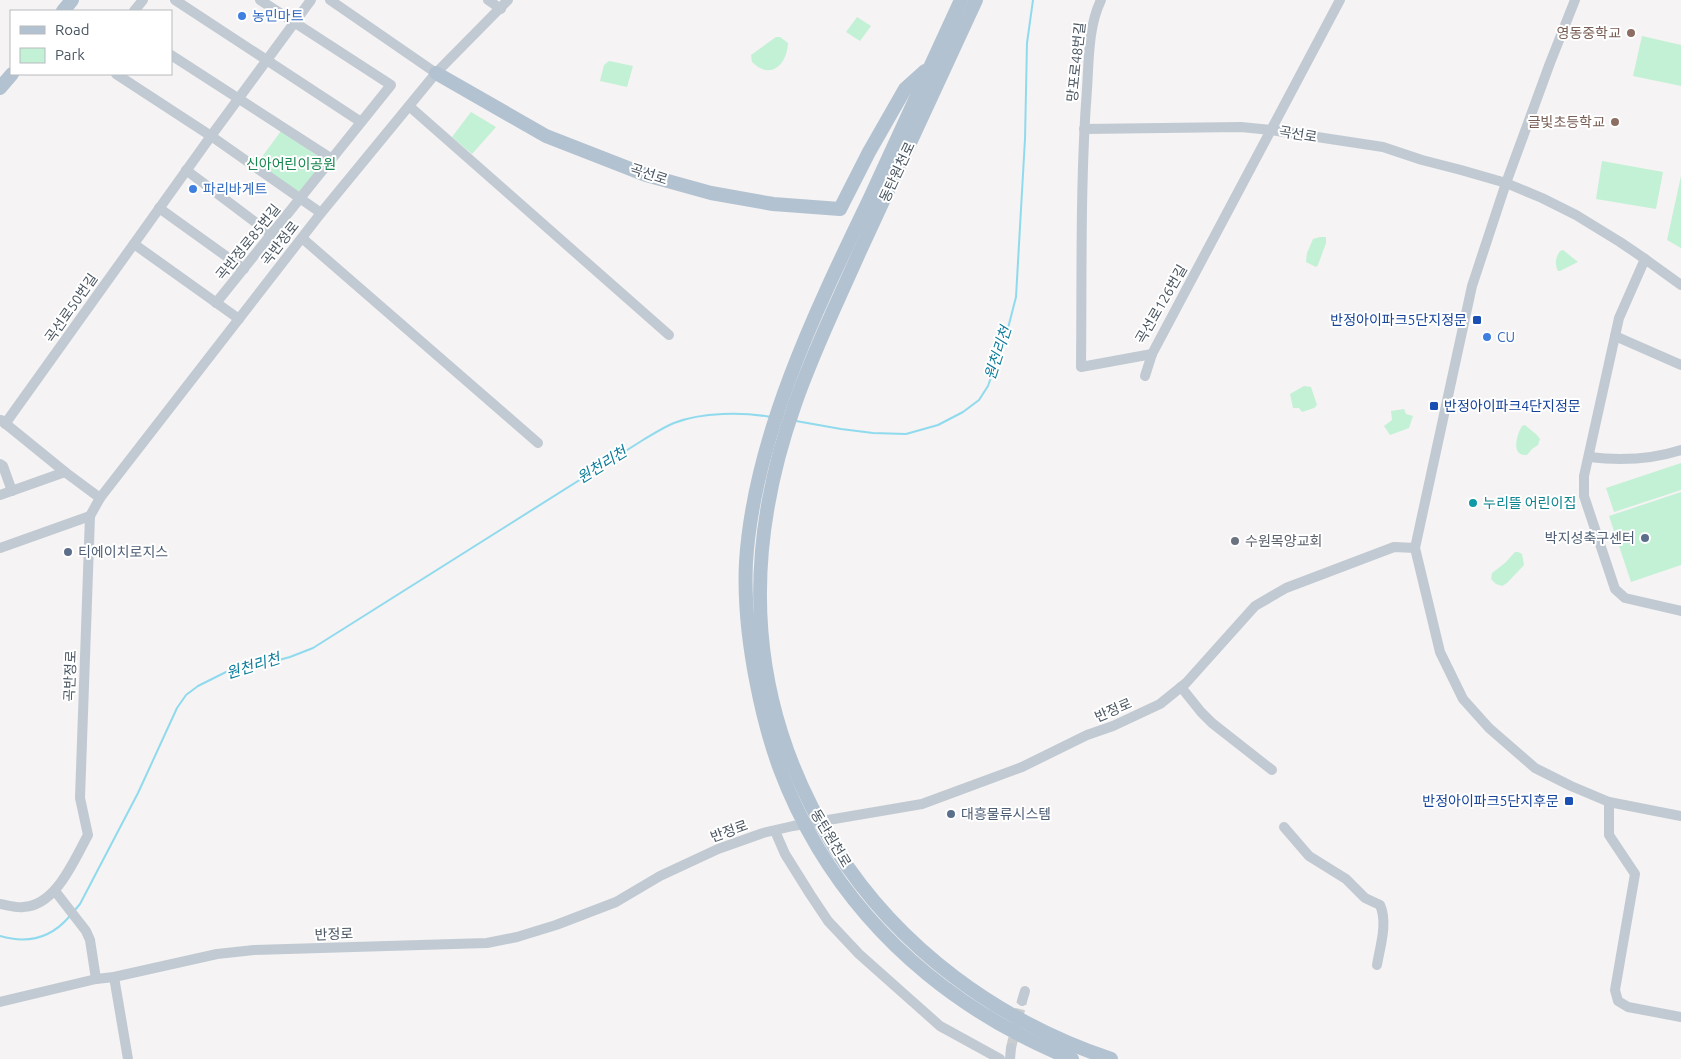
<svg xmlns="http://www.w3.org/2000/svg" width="1681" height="1059" viewBox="0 0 1681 1059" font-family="Ubuntu,'Noto Sans KR',sans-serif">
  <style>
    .green { fill: #c3f1d5 }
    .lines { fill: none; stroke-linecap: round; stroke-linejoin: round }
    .stream { stroke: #90daee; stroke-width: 2 }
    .minor-tunnel { stroke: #caccce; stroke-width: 10; stroke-dasharray: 10 5; stroke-linecap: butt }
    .minor { stroke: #c1cad2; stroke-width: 10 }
    .major { stroke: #b3c2d1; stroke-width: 14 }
    .shop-dot { fill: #3f7fe0; stroke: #fff; stroke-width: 2 }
    .education-dot { fill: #8d6e63; stroke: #fff; stroke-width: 2 }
    .transit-dot { fill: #1a4fb4; stroke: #fff; stroke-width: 2 }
    .culture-dot { fill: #0f9aa8; stroke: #fff; stroke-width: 2 }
    .service-dot { fill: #5c6f8a; stroke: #fff; stroke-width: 2 }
    .worship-dot { fill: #6b7280; stroke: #fff; stroke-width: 2 }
    .labels { text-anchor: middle; stroke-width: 4; stroke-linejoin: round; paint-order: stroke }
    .shop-label { font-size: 14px; fill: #366cbe; stroke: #fff; text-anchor: start }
    .education-label { font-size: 14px; fill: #785e54; stroke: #fff; text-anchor: end }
    .street-label { font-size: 14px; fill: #4a5661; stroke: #fff }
    .park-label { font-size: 14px; fill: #17864f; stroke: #fff }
    .transit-label { font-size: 14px; fill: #164399; stroke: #fff; text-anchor: end }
    .culture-label { font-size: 14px; fill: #0d838f; stroke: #fff; text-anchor: start }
    .service-label { font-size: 14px; fill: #4e5e75; stroke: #fff; text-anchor: start }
    .worship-label { font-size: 14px; fill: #5b616d; stroke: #fff; text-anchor: start }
    .water-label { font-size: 15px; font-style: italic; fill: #0c7c9b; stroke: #fff }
  </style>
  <rect width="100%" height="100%" fill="#f5f3f3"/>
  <g class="green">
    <path d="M857,17L871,26L860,41L846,32Z"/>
    <path d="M1642,36L1681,45V86L1633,76Z"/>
    <path d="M776,37H780L788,43C787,64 771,81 752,62L751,55Z"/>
    <path d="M609,61L633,66L627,87L600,81L604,65Z"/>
    <path d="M471,112L496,127L472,154L452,137Z"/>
    <path d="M281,131L322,159L323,164L301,193L256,165Z"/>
    <path d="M1602,161L1663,172L1656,209L1596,199Z"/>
    <path d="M1681,176V248L1667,240Z"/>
    <path d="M1320,237H1326V243L1318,265L1316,267L1306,262L1307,253L1313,239Z"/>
    <path d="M1563,250L1578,262L1560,271H1558C1554,263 1556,257 1560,251Z"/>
    <path d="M1304,386L1311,387L1317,405L1314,408L1302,412L1299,408H1293L1290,394Z"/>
    <path d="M1404,409L1406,414L1413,416L1409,428L1390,435L1384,426L1392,420L1391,411Z"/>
    <path d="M1525,425L1537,435L1540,439L1538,445L1532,449L1527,455C1510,457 1517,434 1522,426Z"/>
    <path d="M1681,463V490L1614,512L1606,488Z"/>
    <path d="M1681,492V565L1631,582L1609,516Z"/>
    <path d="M1515,552H1518L1522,554L1524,565L1507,583L1502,586L1496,584L1491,579L1492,573L1505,563Z"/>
  </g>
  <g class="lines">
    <g class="stream">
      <path d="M796,421L841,429L873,433L906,434L938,425L963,412L979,400L988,386L1007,332L1016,297L1025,139L1027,43L1033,0"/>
      <path d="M75,910L80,904L138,793L177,708L186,695L198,686L226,672L260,665L290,657L313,648L643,440C653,434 664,427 674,423C702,412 743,412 771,417"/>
      <path d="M0,936C27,944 50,939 69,917"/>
    </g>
    <path class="minor-tunnel" d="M1011,1048L1022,1001"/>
    <g class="minor">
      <path d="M175,0L361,122"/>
      <path d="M330,0L436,73"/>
      <path d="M488,0L501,9"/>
      <path d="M1101,0C1088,27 1089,60 1087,89C1080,181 1082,275 1081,367L1152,354L1340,0"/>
      <path d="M1575,0L1550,63L1506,183L1472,286L1415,548L1440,652L1463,699L1489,728L1535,768L1571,786L1609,802L1681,816"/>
      <path d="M134,11L143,0"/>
      <path d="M171,55L332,159"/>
      <path d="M116,74L211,136L321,213"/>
      <path d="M409,106L669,335"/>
      <path d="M1084,129L1241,127L1271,130L1383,147L1422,160L1461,170L1506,183L1542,198L1576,215L1620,242L1645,259"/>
      <path d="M186,170L271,234"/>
      <path d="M159,208L244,269"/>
      <path d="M302,238L538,443"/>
      <path d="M134,244L239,319"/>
      <path d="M1681,285L1645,259L1619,318L1584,476V496L1615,589L1625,598L1681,611"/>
      <path d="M216,303L391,85L260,0"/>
      <path d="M1615,336L1681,365"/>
      <path d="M1145,376L1152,354"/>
      <path d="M1,420L65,472L100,498"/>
      <path d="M5,424L211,136L311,0"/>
      <path d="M1589,457C1621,461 1650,460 1681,450"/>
      <path d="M0,464L3,466L12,491"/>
      <path d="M0,495L65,472"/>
      <path d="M0,548L90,516L100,498L321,213L436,73L508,0"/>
      <path d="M1181,687L1201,712L1212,723L1272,770"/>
      <path d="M1609,802V835L1635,874L1615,990L1618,1001L1628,1007L1681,1017"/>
      <path d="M1284,827L1309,856L1346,879L1365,898L1380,905C1388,922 1380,947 1377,965"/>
      <path d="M775,831L785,854L810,894L828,921L859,954L940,1026L1000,1059"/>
      <path d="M55,891L86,931L90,940L96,979"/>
      <path d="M0,904C7,905 16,908 23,907C56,906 74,860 88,835L80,798L90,516"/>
      <path d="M114,977L128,1059"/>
      <path d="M1022,1001L1025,991"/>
      <path d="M0,1002L96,979L114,977L217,954L254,950L487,943L517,937L556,925L616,902L660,876L718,849L763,833L793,826L922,804L1022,767L1087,735L1113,726L1160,704L1186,683L1255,606L1286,588L1394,547L1415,548"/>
      <path d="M1010,1059L1011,1048"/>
    </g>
    <g class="major">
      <path d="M961,0C930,66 901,132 870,198C816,310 754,437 746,562C744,603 749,645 757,685C769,746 786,794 818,848C877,946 966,1016 1072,1059"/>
      <path d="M976,0C937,84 898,168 859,253C837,303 813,352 795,404C740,559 747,707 835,848C899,949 998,1021 1111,1059"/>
      <path d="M63,11L72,0"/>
      <path d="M436,73L546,136L646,175L711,193L773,204L840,209L869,152L905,89L925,71"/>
      <path d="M0,88L12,74"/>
    </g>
  </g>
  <g class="shop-dot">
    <circle cx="242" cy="16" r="5"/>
    <circle cx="193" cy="189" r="5"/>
    <circle cx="1487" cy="337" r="5"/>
  </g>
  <g class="education-dot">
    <circle cx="1631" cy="33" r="5"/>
    <circle cx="1615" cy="122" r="5"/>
  </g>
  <g class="transit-dot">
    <rect x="1472" y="315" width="10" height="10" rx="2.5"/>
    <rect x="1429" y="401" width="10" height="10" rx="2.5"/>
    <rect x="1564" y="796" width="10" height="10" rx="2.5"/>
  </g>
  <circle class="culture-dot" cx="1473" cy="503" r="5"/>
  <g class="service-dot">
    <circle cx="1645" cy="538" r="5"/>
    <circle cx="68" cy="552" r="5"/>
    <circle cx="951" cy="814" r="5"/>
  </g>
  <circle class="worship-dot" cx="1235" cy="541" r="5"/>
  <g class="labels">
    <g class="shop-label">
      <text x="252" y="21">농민마트</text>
      <text x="203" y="194">파리바게트</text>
      <text x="1497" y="342">CU</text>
    </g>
    <g class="education-label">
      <text x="1621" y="38">영동중학교</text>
      <text x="1605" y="127">글빛초등학교</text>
    </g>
    <g class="street-label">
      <text transform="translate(1076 62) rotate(-84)" y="5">망포로48번길</text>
      <text transform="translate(1298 134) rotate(9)" y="5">곡선로</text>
      <text transform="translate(897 172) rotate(-65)" y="5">동탄원천로</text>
      <text transform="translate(649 174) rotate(18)" y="5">곡선로</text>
      <text transform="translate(248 242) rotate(-51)" y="5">곡반정로85번길</text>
      <text transform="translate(280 243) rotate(-52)" y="5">곡반정로</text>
      <text transform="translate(1161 304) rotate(-60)" y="5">곡선로126번길</text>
      <text transform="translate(71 308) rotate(-55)" y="5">곡선로50번길</text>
      <text transform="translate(70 676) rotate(-88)" y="5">곡반정로</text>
      <text transform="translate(1113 710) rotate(-23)" y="5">반정로</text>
      <text transform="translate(729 831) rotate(-20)" y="5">반정로</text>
      <text transform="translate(831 838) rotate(59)" y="5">동탄원천로</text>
      <text transform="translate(334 934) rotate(-2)" y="5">반정로</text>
    </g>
    <g class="park-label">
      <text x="291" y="169">신아어린이공원</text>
    </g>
    <g class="transit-label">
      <text x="1467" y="325">반정아이파크5단지정문</text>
      <text x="1444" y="411" text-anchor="start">반정아이파크4단지정문</text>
      <text x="1559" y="806">반정아이파크5단지후문</text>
    </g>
    <g class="culture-label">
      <text x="1483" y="508">누리뜰 어린이집</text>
    </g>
    <g class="service-label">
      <text x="1635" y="543" text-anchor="end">박지성축구센터</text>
      <text x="78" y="557">티에이치로지스</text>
      <text x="961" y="819">대흥물류시스템</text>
    </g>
    <g class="worship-label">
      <text x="1245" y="546">수원목양교회</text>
    </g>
    <g class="water-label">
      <text transform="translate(998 353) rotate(-72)" y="5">원천리천</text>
      <text transform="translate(602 465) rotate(-32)" y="5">원천리천</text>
      <text transform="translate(253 666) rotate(-17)" y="5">원천리천</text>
    </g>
  </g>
  <rect x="10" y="10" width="162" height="65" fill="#ffffff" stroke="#b7bbc0"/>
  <rect x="20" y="26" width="25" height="8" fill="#b3c2d1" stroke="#b7bbc0"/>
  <text x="55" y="35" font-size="15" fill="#4a5661">Road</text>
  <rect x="20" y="48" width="25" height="15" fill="#c3f1d5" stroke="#b7bbc0"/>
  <text x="55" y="60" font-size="15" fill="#4a5661">Park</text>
</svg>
